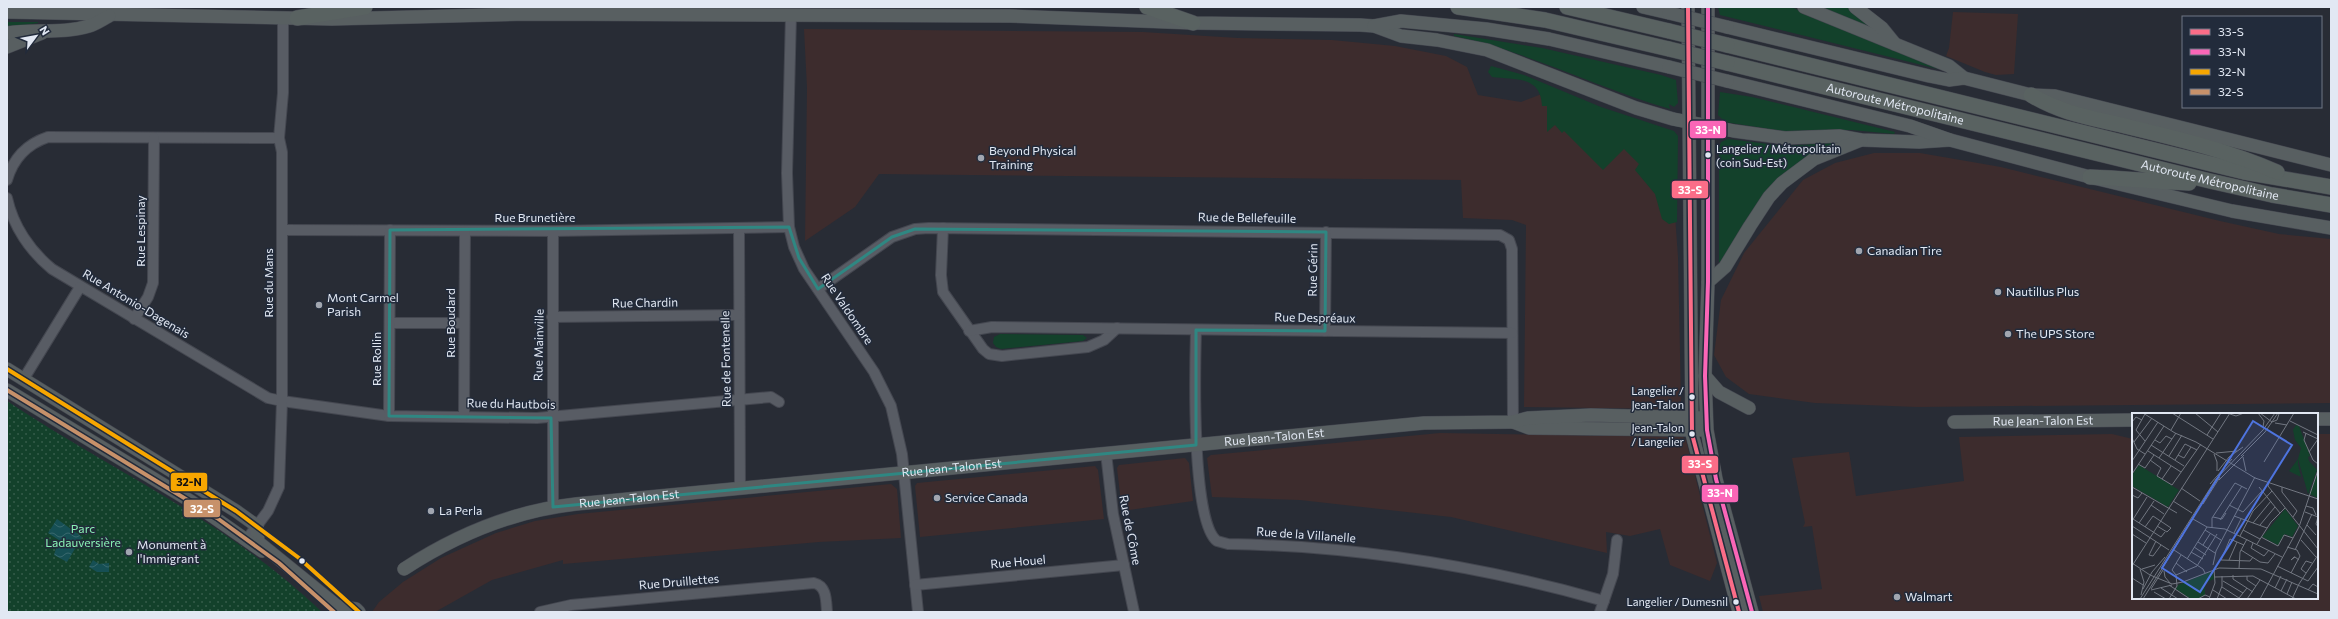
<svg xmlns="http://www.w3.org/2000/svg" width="2338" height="619" viewBox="0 0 2338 619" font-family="Commissioner,sans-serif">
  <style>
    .commercial { fill: #3d2c2d }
    .grass { fill: #13412b }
    .park { fill: url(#park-dots) }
    .water { fill: url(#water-waves) }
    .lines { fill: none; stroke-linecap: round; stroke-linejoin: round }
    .minor-casing { stroke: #444750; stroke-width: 12 }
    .major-casing { stroke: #444750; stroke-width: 14 }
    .highway-casing { stroke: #444750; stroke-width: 16 }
    .minor { stroke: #585c64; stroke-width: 10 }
    .major { stroke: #585f61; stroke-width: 13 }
    .highway { stroke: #596261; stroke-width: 15 }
    .major-bridge-casing { stroke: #444750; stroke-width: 14; stroke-linecap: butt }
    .highway-bridge-casing { stroke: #444750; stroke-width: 16; stroke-linecap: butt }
    .major-bridge { stroke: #585f61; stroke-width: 13 }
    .highway-bridge { stroke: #596261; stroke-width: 15 }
    .bus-1-casing { stroke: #222b3b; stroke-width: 7 }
    .bus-2-casing { stroke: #222b3b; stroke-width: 7 }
    .bus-3-casing { stroke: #222b3b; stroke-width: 7 }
    .bus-4-casing { stroke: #222b3b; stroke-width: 7 }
    .bus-1 { stroke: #fb6d88; stroke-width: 4 }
    .bus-2 { stroke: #fa66b7; stroke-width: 4 }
    .bus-3 { stroke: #f7a600; stroke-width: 4 }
    .bus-4 { stroke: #c7916a; stroke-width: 4 }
    .marked { fill: none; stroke: #2f8782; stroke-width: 3; stroke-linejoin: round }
    .bus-dot { fill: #e2e8f3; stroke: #222b3b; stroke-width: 1.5 }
    .poi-dot { fill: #a1a6b0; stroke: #222b3b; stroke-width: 1.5 }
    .labels { text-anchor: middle; stroke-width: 3; stroke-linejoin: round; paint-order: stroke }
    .bus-label { font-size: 11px; fill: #e2e8f3; stroke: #222b3b; text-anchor: end }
    .street-label { font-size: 12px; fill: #e2e8f3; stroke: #222b3b }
    .poi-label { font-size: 12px; fill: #e2e8f3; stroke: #222b3b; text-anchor: start }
    .park-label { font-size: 12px; fill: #89f2b4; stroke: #222b3b }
    .inset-road { fill: none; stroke: #727781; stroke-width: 1 }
    .view { fill: #4e74df; fill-opacity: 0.15; stroke: #4e74df; stroke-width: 2 }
    .inset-edge { fill: none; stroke: #e2e8f3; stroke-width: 2 }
    .line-badge { stroke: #222b3b; stroke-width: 1.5 }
    .badge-label { font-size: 11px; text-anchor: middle; font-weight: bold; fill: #fff }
    .pale-badge-label { font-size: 11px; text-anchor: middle; font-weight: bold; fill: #111 }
  </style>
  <defs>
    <pattern id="park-dots" width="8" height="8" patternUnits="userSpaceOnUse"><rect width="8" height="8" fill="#13412b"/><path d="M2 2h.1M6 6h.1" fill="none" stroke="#355c4a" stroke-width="1.8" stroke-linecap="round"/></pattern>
    <pattern id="water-waves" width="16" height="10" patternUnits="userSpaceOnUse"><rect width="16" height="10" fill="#164f54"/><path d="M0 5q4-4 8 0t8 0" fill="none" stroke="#38686d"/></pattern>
  </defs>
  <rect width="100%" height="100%" fill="#282c35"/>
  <g class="commercial">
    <path d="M1953,12L2018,14L2014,74L1996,75L1985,72L1946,56L1949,48Z"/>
    <path d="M804,29L1143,32L1238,38L1332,40L1395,46L1446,56L1467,67L1478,95L1521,102L1547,92L1670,144L1678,257L1681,401L1675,409L1524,407L1526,225L1512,220L1463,218L1461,180L879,174L855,207L805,241L807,88Z"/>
    <path d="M1874,153H1920L2001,167L2220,221L2279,234L2331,239V403L1917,407L1815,403L1749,394L1726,377L1714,355L1721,300L1744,253L1803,180L1835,163Z"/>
    <path d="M1440,433L1683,437L1686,440L1717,563L1710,581L1670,565L1660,529L1630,536L1606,532L1607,553L1451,517L1300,500L1212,497L1207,458L1211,455Z"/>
    <path d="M2112,434L2133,439V598H2317V434H2331V612H1763L1759,596L1822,589L1812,526L1803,527L1805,523L1792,458L1849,452L1856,496L1964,481L1959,437Z"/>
    <path d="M1185,458L1189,463L1193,501L1122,511L1117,468L1119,465Z"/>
    <path d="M1095,466L1098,470L1104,519L920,537L915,486L917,483Z"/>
    <path d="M891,484L897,489L901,538L819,542L563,564V560L492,580L435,612H372L379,602L403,582L441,558L496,533L535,521L578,514Z"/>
  </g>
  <g class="grass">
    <path d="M1718,7H1791L1939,68L1938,69L1720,15Z"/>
    <path d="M1822,7H1849L1872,27V29Z"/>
    <path d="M7,22H38V23L7,28Z"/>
    <path d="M1454,34L1542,48L1661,75L1676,80L1678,103L1674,107L1669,104L1670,109C1596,87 1529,52 1454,36Z"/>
    <path d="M1491,66L1524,75L1601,107L1674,131L1678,136L1677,222L1669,224L1662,219L1655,194L1635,170L1639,164L1624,149L1603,170L1564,131L1562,133L1555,125L1547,132V106H1542C1541,75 1514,80 1492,77L1488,72Z"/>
    <path d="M1720,92L1752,97L1895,132L1894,134L1852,130L1782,131L1725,122L1718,115Z"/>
    <path d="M1728,139L1783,146L1834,143L1835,145L1812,155L1721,263L1719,262V148L1721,142Z"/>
    <path d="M1000,334L1083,335L1087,338L1083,341L1001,349L996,347L993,343L994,337Z"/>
  </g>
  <path class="park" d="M7,401C112,471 230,523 322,612H7Z"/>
  <g class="water">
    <path d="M57,519L82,537L67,562L54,555L57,545L65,544L48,533Z"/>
    <path d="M93,560L99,564L109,563V572H97L89,567Z"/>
  </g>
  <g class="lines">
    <g class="minor-casing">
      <g id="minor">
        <path d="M791,15L787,173L789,227L794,247L804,269L874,372L891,406L902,454L918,612"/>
        <path d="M7,180C13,159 27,144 48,137L279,138"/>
        <path d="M7,198C13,226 30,251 52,269L268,398L282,401L389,416L537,418L771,397L779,402"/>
        <path d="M943,228L941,275L943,292L983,349L989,354L1002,356L1088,347L1104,340L1117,328"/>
        <path d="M739,229L740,488"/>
        <path d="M282,230L553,231L789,227"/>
        <path d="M818,289L892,237L915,229L929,228L1500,235L1509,240L1512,249L1513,422"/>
        <path d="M552,317L738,315"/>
        <path d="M134,319L148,297L153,283L154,138"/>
        <path d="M390,323H464"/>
        <path d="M1196,330C1195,365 1191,522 1217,541L1228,544C1356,546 1481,566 1604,601"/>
        <path d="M969,331L992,327L1512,333"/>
        <path d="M1325,331L1326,232"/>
        <path d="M23,380L80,287"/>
        <path d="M389,416L390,230"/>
        <path d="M464,416L465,231"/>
        <path d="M1106,453L1113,514L1134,612"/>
        <path d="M553,507V231"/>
        <path d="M247,539L268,511L279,487L282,401V152L279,138L283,93V17"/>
        <path d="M915,585L1124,565"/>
        <path d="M540,612L571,605L814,583C827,586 826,601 827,612"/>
        <path d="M1600,612L1613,574L1617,540"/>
      </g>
    </g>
    <g class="major-casing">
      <g id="major">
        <path d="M1643,7L1669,13"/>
        <path d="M1688,7L1692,434L1739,612"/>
        <path d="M1708,7V282L1705,376L1707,430L1716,479L1752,612"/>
        <path d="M1804,7L1949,66L1964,78"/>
        <path d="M1855,7L1882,28L1895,44"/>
        <path d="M7,12L332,19L526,14L1010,16L1193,23L1360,25L1374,26L1401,36L1437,40L1487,50L1636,108L1673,119L1734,131L1785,138L1839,136L1861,140L1919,142L1950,140"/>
        <path d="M1374,26L1401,21L1486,29L1549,39L1669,67"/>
        <path d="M1727,27L1929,76L1949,80L1964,78L2031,95L2055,96L2331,165"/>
        <path d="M7,33C34,29 63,34 89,26C96,24 103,19 109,16"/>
        <path d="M7,47L42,33"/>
        <path d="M1727,81L1910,126L1950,140L2090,177L2232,211L2331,228"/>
        <path d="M1708,282L1725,267L1750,226L1769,197L1782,183L1814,159L1861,140"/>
        <path d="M7,369L236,511L257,526L258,542L337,606L356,609L359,612"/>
        <path d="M1705,376L1719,392L1749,408"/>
        <path d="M7,390L192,502L262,551"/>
        <path d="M2317,419H2331"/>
        <path d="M1513,422L1529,428L1700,430"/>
        <path id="s1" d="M1954,422L2133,420"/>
        <path id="s2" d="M404,569C456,535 513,511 576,504L1424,423L1513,422L1528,418L1591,415L1706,418"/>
      </g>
    </g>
    <g class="highway-casing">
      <g id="highway">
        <path d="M1147,7L1193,23"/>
        <path d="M1458,7L1545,20L1669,49"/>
        <path d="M1567,7L1669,31"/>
        <path d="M297,18L365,7"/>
        <path d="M1727,45L2244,172L2331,187"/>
        <path id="s3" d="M1727,63L2210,181L2272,195L2331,205"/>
        <path d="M2031,95C2062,114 2093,118 2129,127C2179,139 2229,151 2277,172"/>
        <path d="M2090,177C2124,178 2156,182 2189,183"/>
      </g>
    </g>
    <use href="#minor" class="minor"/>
    <use href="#major" class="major"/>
    <use href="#highway" class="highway"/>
    <g class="major-bridge-casing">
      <g id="major-bridge">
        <path d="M1669,13L1727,27"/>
        <path d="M1669,67L1727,81"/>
      </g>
    </g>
    <g class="highway-bridge-casing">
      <g id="highway-bridge">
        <path d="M1669,31L1727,45"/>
        <path d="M1669,49L1727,63"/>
      </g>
    </g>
    <use href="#major-bridge" class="major-bridge"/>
    <use href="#highway-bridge" class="highway-bridge"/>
    <g class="bus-1-casing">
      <path id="bus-1" d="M1688,7L1692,434L1739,612"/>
    </g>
    <g class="bus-2-casing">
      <path id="bus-2" d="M1708,7V282L1705,376L1707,430L1716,479L1752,612"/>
    </g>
    <g class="bus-3-casing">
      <path id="bus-3" d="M7,369L236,511L299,558L359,612"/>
    </g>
    <g class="bus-4-casing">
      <path id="bus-4" d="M7,390L217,518L279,563L334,612"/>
    </g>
    <use href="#bus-1" class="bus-1"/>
    <use href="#bus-2" class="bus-2"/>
    <use href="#bus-3" class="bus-3"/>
    <use href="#bus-4" class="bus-4"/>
  </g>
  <path class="marked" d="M789,227L799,258L818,289L892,237L915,229L1326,232L1325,331L1196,330V445L553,507L551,418L389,416L390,230Z"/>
  <g class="bus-dot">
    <circle cx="1708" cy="155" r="3.5"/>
    <circle cx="1692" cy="397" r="3.5"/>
    <circle cx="1692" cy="434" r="3.5"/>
    <circle cx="302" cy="561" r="3.5"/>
    <circle cx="1736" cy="602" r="3.5"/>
  </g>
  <g class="poi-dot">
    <circle cx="981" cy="158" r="4"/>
    <circle cx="1859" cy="251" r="4"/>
    <circle cx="1998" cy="292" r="4"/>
    <circle cx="319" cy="305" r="4"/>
    <circle cx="2008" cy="334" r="4"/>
    <circle cx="937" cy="498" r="4"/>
    <circle cx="431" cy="511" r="4"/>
    <circle cx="129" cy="552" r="4"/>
    <circle cx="1897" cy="597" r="4"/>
  </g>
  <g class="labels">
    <g class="bus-label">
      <text x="1716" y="153" text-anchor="start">Langelier / Métropolitain<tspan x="1716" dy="14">(coin Sud-Est)</tspan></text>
      <text x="1684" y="395">Langelier /<tspan x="1684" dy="14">Jean-Talon</tspan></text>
      <text x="1684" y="432">Jean-Talon<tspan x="1684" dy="14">/ Langelier</tspan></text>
      <text x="1728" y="606">Langelier / Dumesnil</text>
    </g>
    <g class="street-label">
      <text dy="4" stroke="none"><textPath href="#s3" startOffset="173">Autoroute Métropolitaine</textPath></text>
      <text dy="4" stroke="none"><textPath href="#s3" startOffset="497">Autoroute Métropolitaine</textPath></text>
      <text x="535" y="222">Rue Brunetière</text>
      <text transform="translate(1247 218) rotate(1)" y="4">Rue de Bellefeuille</text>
      <text transform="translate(141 231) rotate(-90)" y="4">Rue Lespinay</text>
      <text transform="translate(1313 270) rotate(-89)" y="4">Rue Gérin</text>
      <text transform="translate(269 283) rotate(-90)" y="4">Rue du Mans</text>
      <text transform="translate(645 303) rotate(-1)" y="4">Rue Chardin</text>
      <text transform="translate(136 304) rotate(31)" y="4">Rue Antonio-Dagenais</text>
      <text transform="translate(847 309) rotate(56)" y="4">Rue Valdombre</text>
      <text transform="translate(1315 318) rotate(1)" y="4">Rue Despréaux</text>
      <text transform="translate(451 323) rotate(-90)" y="4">Rue Boudard</text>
      <text transform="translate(539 345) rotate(-89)" y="4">Rue Mainville</text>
      <text transform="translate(377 359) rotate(-90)" y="4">Rue Rollin</text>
      <text transform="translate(726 359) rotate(-91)" y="4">Rue de Fontenelle</text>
      <text transform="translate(511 404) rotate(1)" y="4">Rue du Hautbois</text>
      <text dy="4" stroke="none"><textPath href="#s1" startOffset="89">Rue Jean-Talon Est</textPath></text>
      <text dy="4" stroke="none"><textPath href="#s2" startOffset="887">Rue Jean-Talon Est</textPath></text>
      <text dy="4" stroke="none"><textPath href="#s2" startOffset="563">Rue Jean-Talon Est</textPath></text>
      <text dy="4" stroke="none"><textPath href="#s2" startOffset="239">Rue Jean-Talon Est</textPath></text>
      <text transform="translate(1130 530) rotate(79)" y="4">Rue de Côme</text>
      <text transform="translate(1306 535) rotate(4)" y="4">Rue de la Villanelle</text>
      <text transform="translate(1018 562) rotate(-5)" y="4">Rue Houel</text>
      <text transform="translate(679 582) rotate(-5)" y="4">Rue Druillettes</text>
    </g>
    <g class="poi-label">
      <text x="989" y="155">Beyond Physical<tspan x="989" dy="14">Training</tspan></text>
      <text x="1867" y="255">Canadian Tire</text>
      <text x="2006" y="296">Nautillus Plus</text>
      <text x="327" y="302">Mont Carmel<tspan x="327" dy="14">Parish</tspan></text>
      <text x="2016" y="338">The UPS Store</text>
      <text x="945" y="502">Service Canada</text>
      <text x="439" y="515">La Perla</text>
      <text x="137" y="549">Monument à<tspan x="137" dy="14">l'Immigrant</tspan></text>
      <text x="1905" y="601">Walmart</text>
    </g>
    <g class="park-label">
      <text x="83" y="533">Parc<tspan x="83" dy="14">Ladauversière</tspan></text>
    </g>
  </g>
  <g transform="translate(2132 413)">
    <rect width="186" height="186" fill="#282c35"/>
    <path d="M166,46V51L169,64L157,58Z" fill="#13412b"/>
    <path d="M164,12L167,13L178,43L176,44L177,48L185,57L176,81L166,46L169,35L163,27L161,17ZM7,52L47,77L36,94L0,73V62ZM186,59V85L177,81ZM153,96L166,113L160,124L153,121L146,132L130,124ZM81,158L82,166L73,170V182L65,186H59L44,176L46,172Z" fill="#13412b"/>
    <path class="inset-road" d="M11,0L43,20L64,29L123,65L186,86M40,0L81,26M63,0L86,19M126,0L132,8L131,14M128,0L140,9L145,7L147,1M98,1L104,3L112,0M158,8L186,22M0,9L4,4L10,7M143,10L155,12M39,17L49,0M171,19L186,26M174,20L172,27L181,47L186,51M75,22L89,0M0,25L5,36L13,41M23,27L28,30L34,23L40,26M13,28L4,17L13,1M2,29L20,5M19,32L52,53M16,38L49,59M177,39L186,26M84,40L105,38M82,41L85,49V58M46,42L52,45L59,34M37,43L50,22M109,43L133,19L146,0M111,44L114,58M27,45L44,20M18,47L29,55L25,63L40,72L69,31M43,47L53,31L65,37M0,48L26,9M132,49L162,0M6,51L13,55L22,42M86,58L97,44L111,34M0,61L32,13M30,66L39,53M87,67L112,42M137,69L136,73L186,136M78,71L100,46M0,74L45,100M127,74L148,100M150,74V79L165,98L161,104M49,75L68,88M0,82L6,85L10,80M41,88L60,100M71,91L88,64M19,92L32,101M97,92L111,99L130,78M174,93L181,95L184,102M173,99L186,104L184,111L186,114M102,103L135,115M81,104L90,106L94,100M1,106L29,124L33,119M61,106L75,114L93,116L150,144M88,107L110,73M0,108L15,84M7,110L22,88M121,110L139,88M128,112L143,94M175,112L184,122M0,113L37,137M13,114L21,103L39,115L35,119L25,113M80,115V105L103,70L115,76M73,117L89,127M111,117L128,126M102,120L109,106M0,121L14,130M108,123L121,98L140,78M129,124L146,133L152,122L161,125M169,127L184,144M24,128L17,142L21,143L29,132M66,129L83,140M121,130L119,135L132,143L137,137M125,131L139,109L153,95M71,132L78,121M112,132L98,126L89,147L118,148L121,144M62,134L74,142M155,134L165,137L168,143L159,160M42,137L71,156L73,160M109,137L128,149L136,150L143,141M163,137L180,101M59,139L71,146M163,144L159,147L162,144H163L167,147M55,146L75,114M97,147L105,129M0,150L18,162L40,171L51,169L87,155L129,156L186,181M44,150L55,159M81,152L84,138L123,64M0,153L98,0M145,153L176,168L186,154M8,156L12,169L9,182M10,156L23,152M107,156L108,139L115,126M32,158L33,164L38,170M174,160L169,156L174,148L180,150M44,162L65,153L85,121M44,162L40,157L49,142M101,162V166L121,179M115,163V167L124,173M83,164L121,163L164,186M0,165L11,172M91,168L111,180M37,172L58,186M90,174L107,185M29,175L46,186M143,175L149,163M11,176L20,159L33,144M19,176L31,157M19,177L40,172M81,177L95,186M176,177L181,171L186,174M149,178L155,166M22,179L34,186M155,181L160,169M107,185L115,175M8,186L84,66L131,17L143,0M11,186L51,122M37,186L45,173L44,162M66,186L73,182L78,184M77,186L83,170L82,156M85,186L90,173V163M115,186L128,167M128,186L167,114L186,57M160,186L167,171L186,142"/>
    <path class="view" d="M121,8L160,32L68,179L30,155Z"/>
    <rect width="186" height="186" class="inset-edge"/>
  </g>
  <g class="line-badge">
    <rect x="1689" y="120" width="38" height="19" rx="4" fill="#fa66b7"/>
    <rect x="1671" y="180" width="38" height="19" rx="4" fill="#fb6d88"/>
    <rect x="1681" y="455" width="38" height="19" rx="4" fill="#fb6d88"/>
    <rect x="170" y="472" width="38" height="20" rx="4" fill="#f7a600"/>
    <rect x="1701" y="484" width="38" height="19" rx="4" fill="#fa66b7"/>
    <rect x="183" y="499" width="38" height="19" rx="4" fill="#c7916a"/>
  </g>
  <g class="badge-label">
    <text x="1708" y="134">33-N</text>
    <text x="1690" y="194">33-S</text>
    <text x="1700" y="468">33-S</text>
    <text x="1720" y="497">33-N</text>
    <text x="202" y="513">32-S</text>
  </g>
  <g class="pale-badge-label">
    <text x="189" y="486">32-N</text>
  </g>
  <rect width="2338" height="619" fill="none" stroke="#e2e8f3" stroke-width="16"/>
  <rect x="2182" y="16" width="140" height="92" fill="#222b3b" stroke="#6f7785"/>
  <rect x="2190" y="29" width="20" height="6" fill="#fb6d88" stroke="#6f7785"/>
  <text x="2218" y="36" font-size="12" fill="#e2e8f3">33-S</text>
  <rect x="2190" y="49" width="20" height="6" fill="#fa66b7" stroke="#6f7785"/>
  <text x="2218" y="56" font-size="12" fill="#e2e8f3">33-N</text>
  <rect x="2190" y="69" width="20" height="6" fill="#f7a600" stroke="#6f7785"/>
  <text x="2218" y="76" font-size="12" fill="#e2e8f3">32-N</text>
  <rect x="2190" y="89" width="20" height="6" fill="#c7916a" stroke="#6f7785"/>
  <text x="2218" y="96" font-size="12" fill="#e2e8f3">32-S</text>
  <g transform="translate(36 36) rotate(58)" stroke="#222b3b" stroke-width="3" paint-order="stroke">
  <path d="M0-3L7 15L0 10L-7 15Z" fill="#e2e8f3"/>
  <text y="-6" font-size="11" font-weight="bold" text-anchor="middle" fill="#e2e8f3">N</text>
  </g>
</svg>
